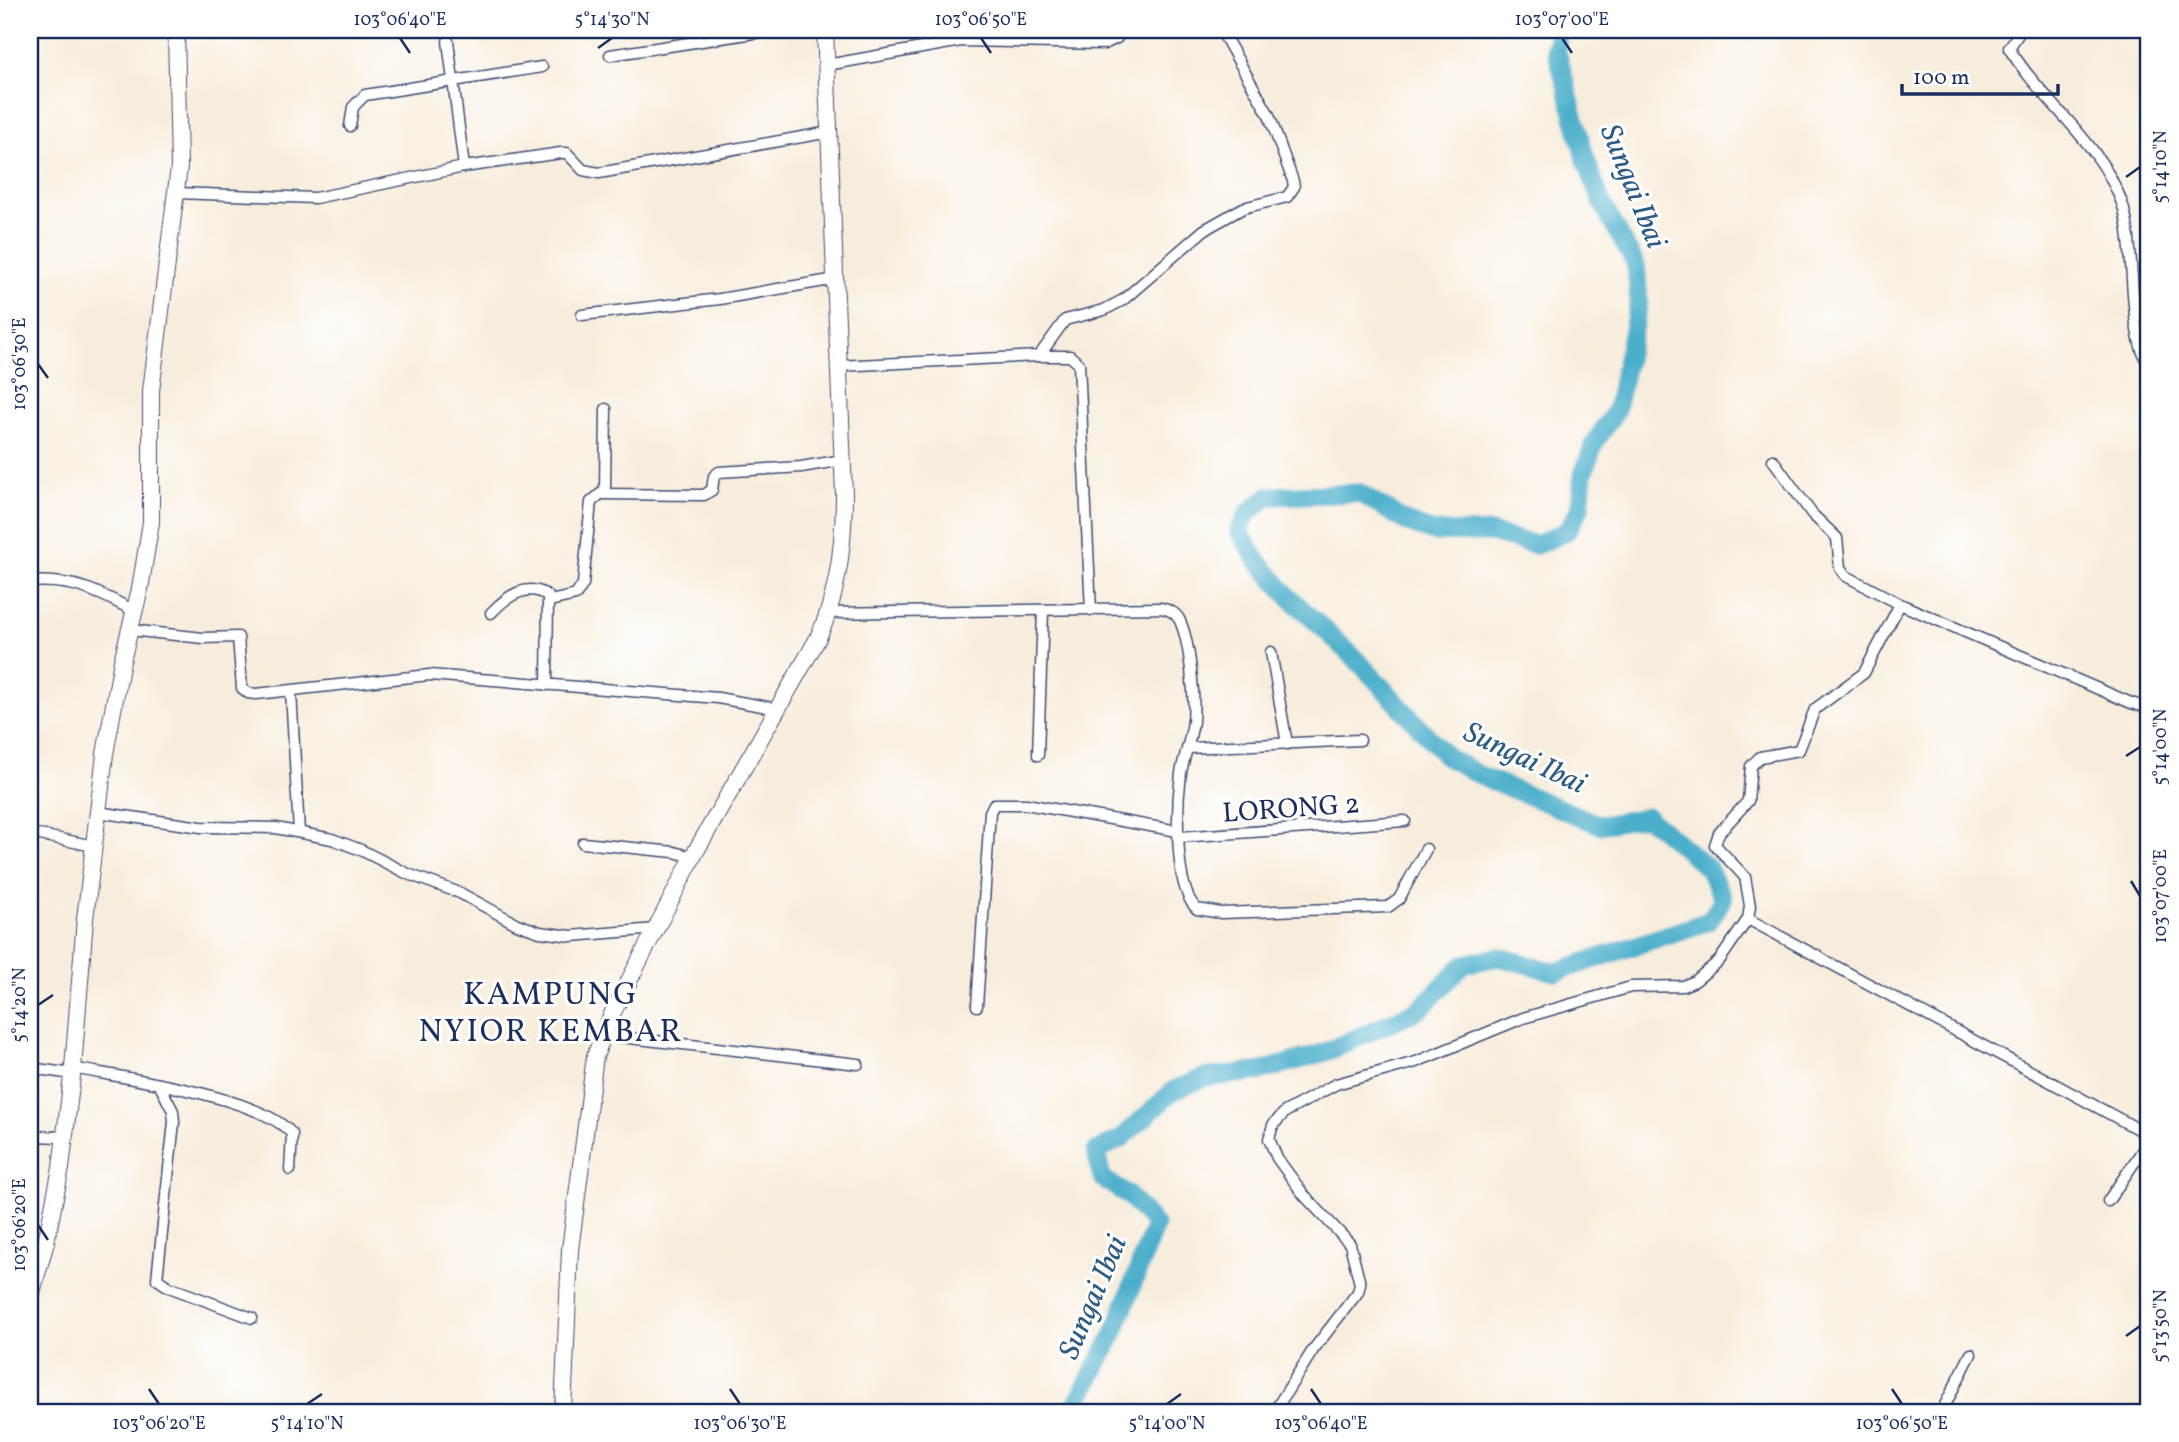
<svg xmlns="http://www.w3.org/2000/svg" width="2179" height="1442" viewBox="0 0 2179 1442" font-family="Vollkorn,serif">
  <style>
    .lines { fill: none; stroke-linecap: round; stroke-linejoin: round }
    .river { stroke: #4cafcb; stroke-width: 19 }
    .street-casing { stroke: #3c4c71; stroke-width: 13 }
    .secondary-casing { stroke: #3c4c71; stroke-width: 18 }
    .street { stroke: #fff; stroke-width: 10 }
    .secondary { stroke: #fff; stroke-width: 16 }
    .ticks { fill: none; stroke: #1b2f5e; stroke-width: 2.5 }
    .labels { text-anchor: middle; stroke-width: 6; stroke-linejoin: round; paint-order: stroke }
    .street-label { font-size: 28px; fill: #1b2f5e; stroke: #fff }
    .water-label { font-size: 30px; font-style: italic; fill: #2c5c84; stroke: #fff }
    .quarter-label { font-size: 32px; letter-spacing: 2px; fill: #1b2f5e; stroke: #fff }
    .neatline { fill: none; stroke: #1b2f5e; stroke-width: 2.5 }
    .ticks-label { font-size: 18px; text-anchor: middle; fill: #1b2f5e }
  </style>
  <rect width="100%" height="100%" fill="#fff"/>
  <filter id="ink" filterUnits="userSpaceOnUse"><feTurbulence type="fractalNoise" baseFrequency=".0143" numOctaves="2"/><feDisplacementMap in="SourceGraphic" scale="14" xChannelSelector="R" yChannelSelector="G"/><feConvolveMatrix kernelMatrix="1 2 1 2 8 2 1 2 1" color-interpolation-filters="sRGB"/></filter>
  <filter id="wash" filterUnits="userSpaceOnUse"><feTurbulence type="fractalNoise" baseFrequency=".00686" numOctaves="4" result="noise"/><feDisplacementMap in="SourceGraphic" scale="28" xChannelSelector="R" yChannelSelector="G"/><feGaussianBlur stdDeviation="1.57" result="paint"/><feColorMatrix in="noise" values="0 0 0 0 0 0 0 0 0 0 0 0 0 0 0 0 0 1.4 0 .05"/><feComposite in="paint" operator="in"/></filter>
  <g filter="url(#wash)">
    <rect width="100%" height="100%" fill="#f7eddc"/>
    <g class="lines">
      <path class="river" d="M1072,1412L1114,1334L1155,1225L1129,1196L1102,1178L1096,1151L1121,1139L1174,1090L1203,1078L1262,1071L1326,1052L1420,1009L1464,964L1498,957L1556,972L1709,921L1723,899L1708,868L1647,817L1600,825L1483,777L1447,757L1356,659L1288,596L1257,560L1239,531L1248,513L1269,496L1360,493L1408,523L1434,532L1491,533L1536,545L1567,531L1580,508L1583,474L1595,442L1616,410L1639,302L1636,265L1601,201L1585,157L1556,48L1559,30"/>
    </g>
  </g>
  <g filter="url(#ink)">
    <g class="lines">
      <g class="street-casing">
        <g id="street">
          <path d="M2021,30L2009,48C2042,102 2100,141 2122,203C2137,247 2126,331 2149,364"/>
          <path d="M448,41L464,167"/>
          <path d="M610,55L774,30"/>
          <path d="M827,65L961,41L1104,44L1117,38L1121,30"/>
          <path d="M350,126L353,107L365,95L542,67"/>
          <path d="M177,193L315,198L464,167L561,153H567L583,170L599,173L830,132"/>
          <path d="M582,315L720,299L836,279"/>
          <path d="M1039,356H1070L1079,364L1091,610"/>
          <path d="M838,366L1039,356L1065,320L1104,310L1123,300L1204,230L1243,208L1287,197L1294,187L1293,181L1269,115L1221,30"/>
          <path d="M1773,460L1812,514L1837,538L1840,568L1846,576L1900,604L2131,703L2149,708"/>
          <path d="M602,494L704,495L712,490L714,476L719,472L801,467L843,460"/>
          <path d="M30,582C73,579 97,591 134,611"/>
          <path d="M550,601L576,595L583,584L591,502L605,490L606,409"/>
          <path d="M491,613C506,597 527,581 548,596L547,685"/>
          <path d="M828,613L1161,608C1169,610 1175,612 1179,619C1190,640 1195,697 1193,721C1191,739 1184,756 1181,773C1177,804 1173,888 1197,909L1221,913L1388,907L1399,899L1426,849"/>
          <path d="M130,630L203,638L238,637L242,688L248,693L256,694L429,675L718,698L778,709"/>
          <path d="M1271,652L1287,744"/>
          <path d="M291,692L299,832"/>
          <path d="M1188,748L1360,740"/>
          <path d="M1038,755L1043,611"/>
          <path d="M97,812L201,827L276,828L332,839L361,850L408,874L460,893L517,924L540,932L571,936L656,929"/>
          <path d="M30,833L94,846"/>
          <path d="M1180,837L1405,821"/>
          <path d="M583,843L674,852L693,857"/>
          <path d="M1748,919L2149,1135"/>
          <path d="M977,1006L990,812L994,804H1026L1178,831"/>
          <path d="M603,1035L858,1064"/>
          <path d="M30,1068L73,1074"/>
          <path d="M73,1068C123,1078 261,1096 292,1134L290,1170"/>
          <path d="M159,1084L173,1111L174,1122L157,1279L169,1287L252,1318"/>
          <path d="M30,1136L64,1137"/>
          <path d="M2108,1201L2149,1141"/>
          <path d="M1274,1412L1313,1350L1358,1292L1360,1284L1350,1244L1304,1195L1277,1158L1269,1139L1273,1125L1285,1112L1336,1084L1416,1062L1523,1018L1631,987L1683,986L1695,981L1719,961L1748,919L1750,906L1745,877L1715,845L1719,833L1748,801L1751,766L1760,757L1799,750L1815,709L1864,673L1900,604"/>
          <path d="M1948,1412L1943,1409L1971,1354"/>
        </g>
      </g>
      <g class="secondary-casing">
        <g id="secondary">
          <path d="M30,1299L46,1242L61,1168L73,1068L85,919L105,754L122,661L140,589L151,522V391L179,167L176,30"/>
          <path d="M563,1412L570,1250L595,1056L613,1012L696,851L817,640C839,595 844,543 844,494L825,30"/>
        </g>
      </g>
      <use href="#street" class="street"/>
      <use href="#secondary" class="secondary"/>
    </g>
  </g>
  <path class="ticks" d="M400,38L410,53M981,38L991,53M1562,38L1572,53M598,48L612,38M2126,177L2140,167M38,364L48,378M2126,756L2140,747M2131,881L2140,896M38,1005L53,995M38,1225L48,1240M2126,1336L2140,1326M149,1389L159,1404M730,1389L740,1404M1311,1389L1321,1404M1892,1389L1902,1404M307,1404L322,1394M1167,1404L1181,1394"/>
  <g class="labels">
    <g class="street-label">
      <text transform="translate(1291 807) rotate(-4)" y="10">LORONG 2</text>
    </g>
    <g class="water-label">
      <text transform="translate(1634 186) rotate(68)" y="10">Sungai Ibai</text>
      <text transform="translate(1525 757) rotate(25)" y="10">Sungai Ibai</text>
      <text transform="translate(1092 1297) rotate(-67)" y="10">Sungai Ibai</text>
    </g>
    <g class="quarter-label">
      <text x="551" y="1004">KAMPUNG<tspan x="551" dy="37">NYIOR KEMBAR</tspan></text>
    </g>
  </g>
  <rect width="2179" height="1442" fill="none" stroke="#fff" stroke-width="77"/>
  <path d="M1902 84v10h156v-10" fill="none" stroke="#1b2f5e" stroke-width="3.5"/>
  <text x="1913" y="84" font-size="21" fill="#1b2f5e" stroke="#ffffff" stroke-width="5" paint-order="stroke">100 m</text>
  <rect x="38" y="38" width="2102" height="1366" class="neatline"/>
  <g class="ticks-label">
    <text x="400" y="25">103°06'40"E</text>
    <text x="612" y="25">5°14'30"N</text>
    <text x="981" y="25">103°06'50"E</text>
    <text x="1562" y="25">103°07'00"E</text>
    <text transform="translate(2160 167) rotate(-90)" y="6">5°14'10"N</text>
    <text transform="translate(19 364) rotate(-90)" y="6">103°06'30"E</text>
    <text transform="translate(2160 747) rotate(-90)" y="6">5°14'00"N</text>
    <text transform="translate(2160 896) rotate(-90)" y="6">103°07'00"E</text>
    <text transform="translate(19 1005) rotate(-90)" y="6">5°14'20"N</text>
    <text transform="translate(19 1225) rotate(-90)" y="6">103°06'20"E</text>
    <text transform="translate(2160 1326) rotate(-90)" y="6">5°13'50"N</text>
    <text x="159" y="1429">103°06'20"E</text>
    <text x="307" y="1429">5°14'10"N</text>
    <text x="740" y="1429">103°06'30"E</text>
    <text x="1167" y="1429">5°14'00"N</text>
    <text x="1321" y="1429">103°06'40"E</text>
    <text x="1902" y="1429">103°06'50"E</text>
  </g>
</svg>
